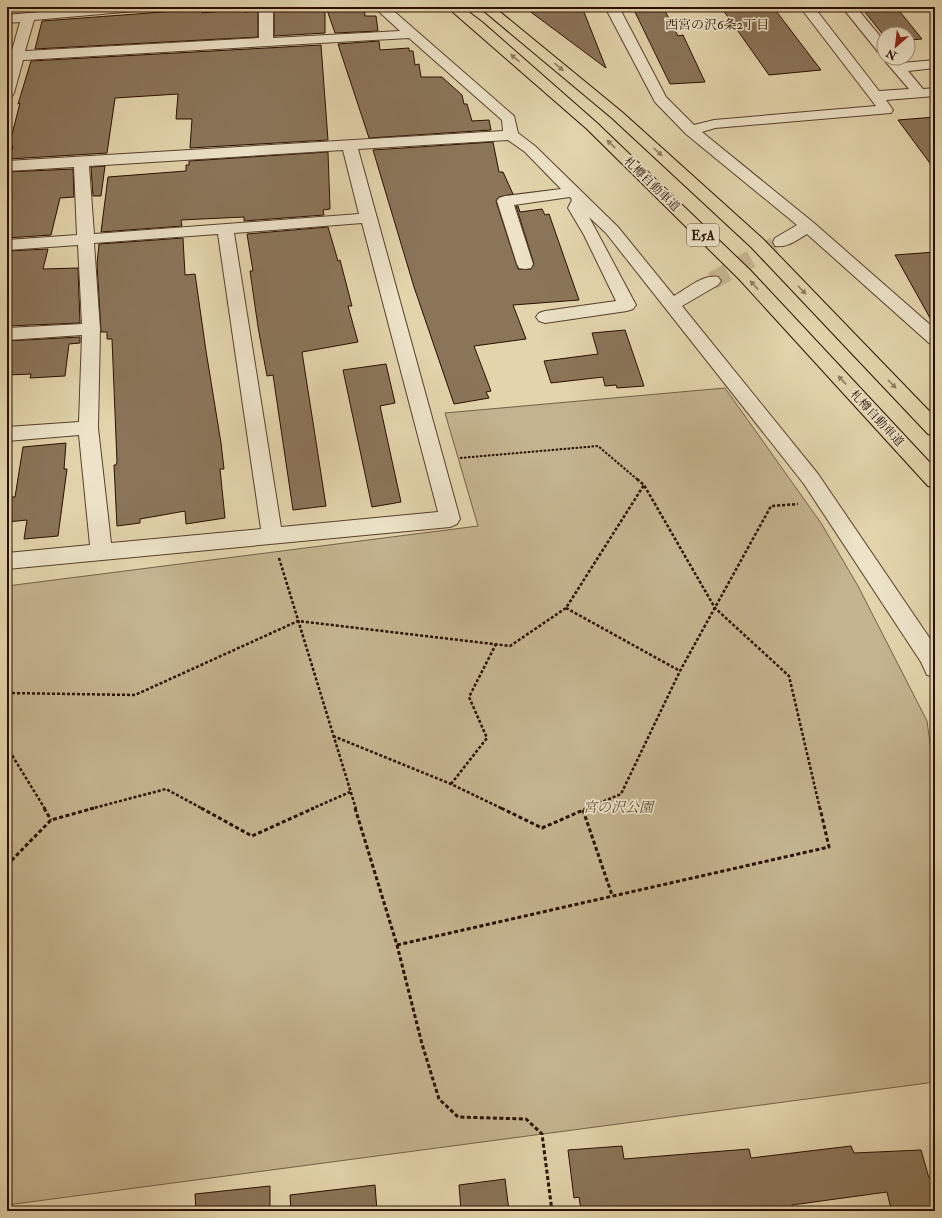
<svg xmlns="http://www.w3.org/2000/svg" width="942" height="1218" viewBox="0 0 942 1218" font-family="'IM FELL Double Pica','Noto Serif JP',serif">
  <style>
    .green { fill: #c3b38e; stroke: #766147 }
    .building { fill: #8a7559; stroke: #2a0f00 }
    .lines { fill: none; stroke-linecap: round; stroke-linejoin: round }
    .minor-tunnel { stroke: #c6b691; stroke-width: 18; stroke-dasharray: 18 9; stroke-linecap: butt }
    .minor-casing { stroke: #58402b; stroke-width: 2 }
    .highway-casing { stroke: #2a0f00; stroke-width: 2 }
    .path-far2 { stroke: #2a0f00; stroke-width: 2; stroke-dasharray: 2.5 1.5; stroke-linecap: butt }
    .path-far1 { stroke: #2a0f00; stroke-width: 2.5; stroke-dasharray: 3 2; stroke-linecap: butt }
    .path { stroke: #2a0f00; stroke-width: 3; stroke-dasharray: 4 2.5; stroke-linecap: butt }
    .minor { fill: #ece3c8; fill-rule: evenodd }
    .highway { fill: #e2d4ab; fill-rule: evenodd }
    .oneway { fill: #8f7b5e }
    .labels { text-anchor: middle; stroke-width: 3.5; stroke-linejoin: round; paint-order: stroke }
    .far-street-label { font-size: 12px; fill: #2a0f00; stroke: #ece3c8 }
    .far-neighbourhood-label { font-size: 13px; fill: #2a0f00; stroke: #ece3c8 }
    .shield { fill: #ece3c8; stroke: #644f3c; stroke-width: 1 }
    .shield-label { font-size: 13px; font-weight: bold; fill: #2a0f00 }
    .park-label { font-size: 14px; font-style: italic; fill: #604832; stroke: #ece3c8 }
  </style>
  <rect width="100%" height="100%" fill="#e2d4ab"/>
  <filter id="stains"><feTurbulence type="fractalNoise" baseFrequency=".005" numOctaves="4"/><feColorMatrix values="0 0 0 0 .2 0 0 0 0 .09 0 0 0 0 .02 0 0 0 .5 -.17"/></filter>
  <radialGradient id="worn" r=".72"><stop offset=".6" stop-color="#630" stop-opacity="0"/><stop offset="1" stop-color="#630" stop-opacity=".3"/></radialGradient>
  <path class="green" d="M725,388L821,523L858,586L927,721L935,779V1082L7,1205V586L478,526L445,413Z"/>
  <g class="building">
    <path d="M298,7H325V33L274,36V9Z"/>
    <path d="M326,7H364L365,16H376L378,31L335,33Z"/>
    <path d="M524,7H582L606,68L555,30Z"/>
    <path d="M637,7H663L678,36L683,35L705,82L670,84L634,10H639Z"/>
    <path d="M721,7H773L821,70L769,75Z"/>
    <path d="M861,7H896L922,39L908,40V34H884V36Z"/>
    <path d="M203,9L202,13L244,9V12L258,11V37L35,49L42,21Z"/>
    <path d="M379,41L380,50L409,48V51H413L415,65L419,64L421,77H442L462,95L464,104H467L472,121L489,120L491,130L369,138L338,44Z"/>
    <path d="M321,45L328,140L190,148L192,119H176L178,94L115,98L107,153L9,159L13,146H9L20,103L18,104L31,61Z"/>
    <path d="M935,117V170L898,120Z"/>
    <path d="M493,142L499,172H503L513,194L499,197L496,201L518,269H531L534,264L516,206H518L520,212L542,209L545,215L549,214L579,300L513,305L526,339L474,346L491,391L486,392L489,398L454,404L414,287L373,150Z"/>
    <path d="M328,152L330,209L323,210L324,215L244,221V217L181,220L182,226L101,232L108,177L186,171V165H189V161Z"/>
    <path d="M105,166L101,196H93L91,167Z"/>
    <path d="M73,169L74,197L60,198L51,235L7,238V172Z"/>
    <path d="M328,227L338,261L340,260L352,306H348L358,342L302,352L326,506L293,510L273,375L267,376L258,327L250,271H253L247,234Z"/>
    <path d="M183,238L185,275L195,274L206,351L221,443L224,469H220L225,518L186,524L185,511L140,519V523L117,526L114,465H116L117,462L112,339H107V332H101L97,264L99,244Z"/>
    <path d="M48,249L43,269L78,268L80,323L7,326V251Z"/>
    <path d="M935,252V327L895,255Z"/>
    <path d="M625,330L644,386L617,388L616,385L605,386L603,377L551,383L544,361L598,354L592,333Z"/>
    <path d="M80,337V343L69,344L65,376L30,378L31,374L7,375V341Z"/>
    <path d="M386,364L395,403L380,406L401,502L372,507L343,370Z"/>
    <path d="M66,443L64,469H67L58,536L24,539L27,520L7,522V497H15L23,447Z"/>
    <path d="M622,1146L624,1159L749,1149L751,1158L851,1146L854,1153L921,1150L929,1178H935V1207L891,1209L887,1192L792,1205L794,1211H661L660,1207L620,1211H581L579,1197L574,1198L568,1150Z"/>
    <path d="M505,1179L509,1211H461L459,1185Z"/>
    <path d="M375,1185L377,1211H291L290,1195Z"/>
    <path d="M270,1186V1211H196L195,1194Z"/>
  </g>
  <g class="lines">
    <path class="minor-tunnel" d="M712,281L781,242"/>
    <g class="minor-casing">
      <g id="minor">
        <path d="M93,7H142L135,11L34,20L25,51L259,38V7H273V38L400,31L374,7H389L514,116L518,133L535,146L618,227L674,296C687,289 703,274 718,277L721,281L718,285L682,306L818,474L935,646V677L927,675L921,662L804,484L606,233L589,217L636,305L633,309L627,311L545,323L539,321L536,317L539,313L545,311L616,301L584,235L568,208L572,200L570,197L514,205L533,264L531,268L525,269L519,268L517,264L497,201L499,198L505,196L561,189L525,152L508,140L358,149L460,519L457,524L450,527L7,569V553L90,545L79,435L7,441V427L79,422L82,335L7,340V328L82,324L78,245L7,250V240L77,235L74,167L7,171V161L503,131L502,120L409,38L23,60L14,93L12,96L7,97V68L20,22L7,23V15ZM343,150L359,214L94,234L89,166ZM362,223L438,512L281,527L234,233ZM218,234L261,529L111,543L98,428L100,329L94,243Z"/>
        <path d="M605,7H619L666,97L694,125L714,120L876,106L800,7H814L879,91L909,89L885,61L883,58L884,57L897,58L902,63L935,60V68L908,71L923,89L935,88V96L886,100L893,110L891,113L715,128L702,132L814,223L935,329V345L929,343L807,234C797,240 787,248 775,246L773,242L775,238L797,225L686,134L655,102Z"/>
        <path d="M842,7H856L884,41V54L879,53Z"/>
      </g>
    </g>
    <g class="highway-casing">
      <g id="highway">
        <path d="M447,7H462L482,22L597,123L751,271L935,468V488L928,486L739,279L587,129Z"/>
        <path d="M479,7H494L622,112L763,239L935,417V436L928,434L751,247L612,118Z"/>
      </g>
    </g>
    <path class="path-far2" d="M460,458L598,446L638,480"/>
    <g class="path-far1">
      <path d="M637,479L644,485L715,608L789,676L820,809"/>
      <path d="M279,558L356,809"/>
      <path d="M566,608L680,671"/>
      <path d="M7,693L135,695L298,621L510,646L566,608L644,485"/>
      <path d="M333,736L451,784L503,809"/>
      <path d="M7,747L45,809"/>
      <path d="M451,784L487,738L469,697L496,644"/>
      <path d="M90,809L166,789L203,809"/>
      <path d="M311,809L350,792"/>
      <path d="M585,809L621,794L680,671L771,506L798,504"/>
    </g>
    <g class="path">
      <path d="M44,808L51,820"/>
      <path d="M201,808L252,836L314,808"/>
      <path d="M355,808L397,945L422,1044L439,1099L458,1117L526,1119L542,1134L552,1211"/>
      <path d="M501,808L542,828L588,808"/>
      <path d="M583,810L612,895"/>
      <path d="M7,865L51,820L94,808"/>
      <path d="M397,945L829,847L820,808"/>
    </g>
    <use href="#minor" class="minor"/>
    <use href="#highway" class="highway"/>
  </g>
  <defs><path id="oneway-solid" d="M-6-.8H1V-3.2L6.5 0L1 3.2V.8H-6Z"/></defs>
  <g class="oneway">
    <use href="#oneway-solid" transform="translate(515 58) rotate(-139)"/>
    <use href="#oneway-solid" transform="translate(559 67) rotate(40)"/>
    <use href="#oneway-solid" transform="translate(611 144) rotate(-136)"/>
    <use href="#oneway-solid" transform="translate(658 152) rotate(42)"/>
    <use href="#oneway-solid" transform="translate(754 285) rotate(-133)"/>
    <use href="#oneway-solid" transform="translate(802 290) rotate(46)"/>
    <use href="#oneway-solid" transform="translate(842 380) rotate(-133)"/>
    <use href="#oneway-solid" transform="translate(892 384) rotate(46)"/>
  </g>
  <g class="labels">
    <g class="far-street-label">
      <text transform="translate(652 184) rotate(44)" y="4">札樽自動車道</text>
      <text transform="translate(877 418) rotate(47)" y="4">札樽自動車道</text>
    </g>
    <g class="far-neighbourhood-label">
      <text x="717" y="29">西宮の沢6条2丁目</text>
    </g>
    <rect class="shield" x="687" y="224" width="32" height="22" rx="3"/>
    <g class="shield-label">
      <text x="703" y="240">E5A</text>
    </g>
    <g class="park-label">
      <text x="618" y="812">宮の沢公園</text>
    </g>
  </g>
  <rect width="942" height="1218" fill="none" stroke="#e2d4ab" stroke-width="24"/>
  <rect x="8" y="8" width="926" height="1202" fill="none" stroke="#2a0f00" stroke-width="2"/>
  <rect x="12" y="12" width="918" height="1194" fill="none" stroke="#2a0f00"/>
  <g transform="translate(896 46) rotate(208)"><circle r="19" fill="#ece3c8" stroke="#9e8e78"/>
  <path d="M0-3L7 15L0 10L-7 15Z" fill="#8f2418"/>
  <text y="-6" font-size="11" font-weight="bold" text-anchor="middle" fill="#2a0f00">N</text>
  </g>
  <rect width="100%" height="100%" filter="url(#stains)"/>
  <rect width="100%" height="100%" fill="url(#worn)"/>
</svg>
